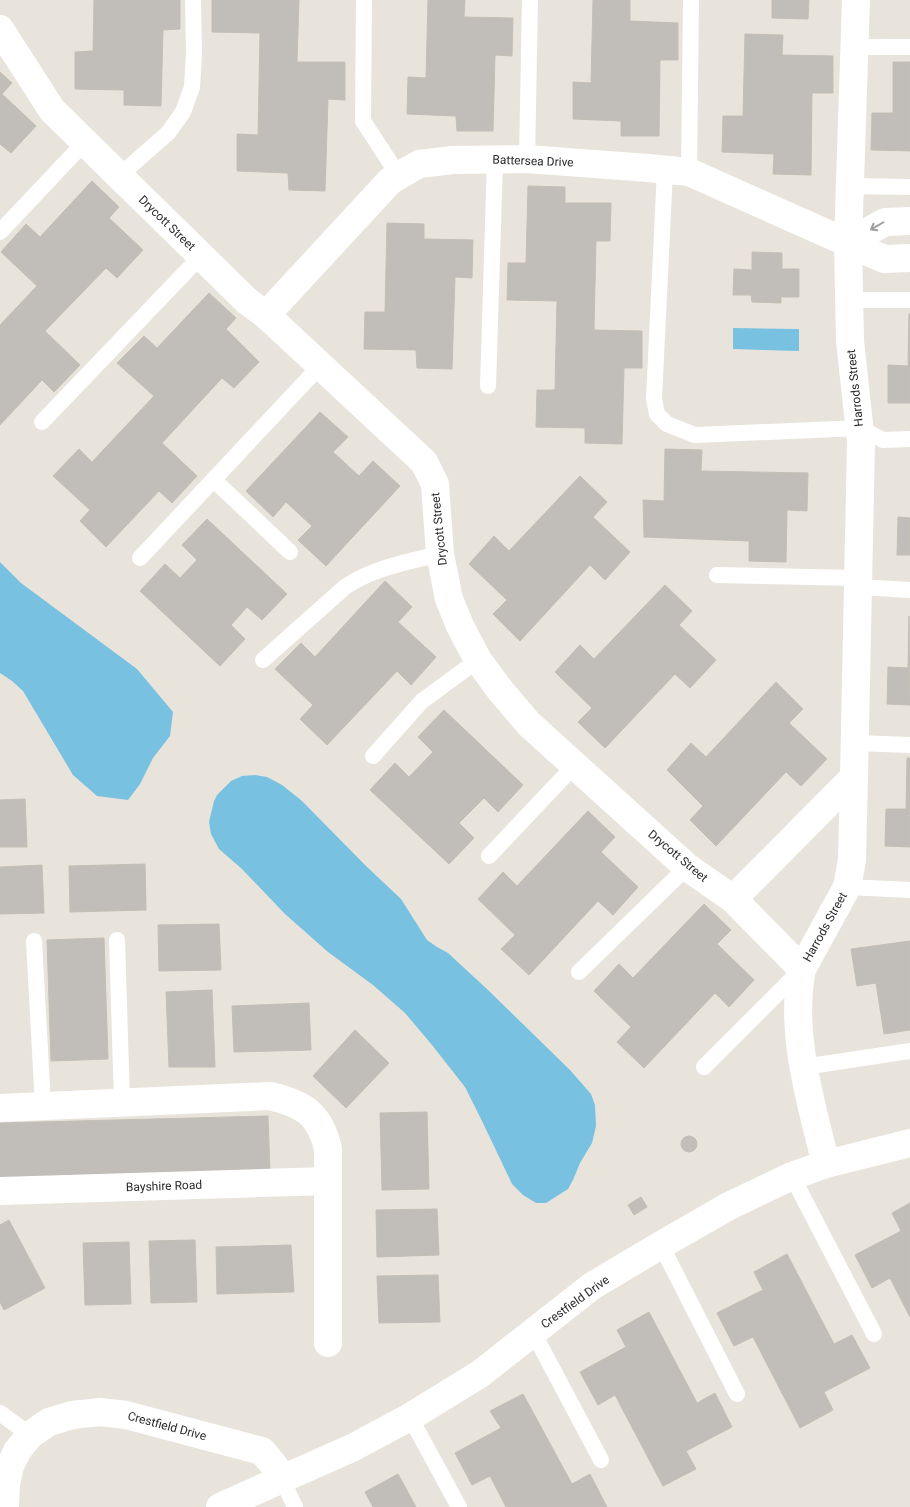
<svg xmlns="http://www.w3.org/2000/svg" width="910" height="1507" viewBox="0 0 910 1507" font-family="Roboto,sans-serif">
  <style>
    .water { fill: #78c1e1 }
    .building { fill: #c1bdb8; stroke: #c4bfb5 }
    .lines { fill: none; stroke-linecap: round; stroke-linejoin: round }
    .service { stroke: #fff; stroke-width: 16 }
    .minor { stroke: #fff; stroke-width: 28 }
    .oneway { stroke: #9e9e9e }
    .labels { text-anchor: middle; stroke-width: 5; stroke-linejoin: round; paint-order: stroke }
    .street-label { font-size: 12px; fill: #282828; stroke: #fff }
  </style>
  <rect width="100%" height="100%" fill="#e9e4db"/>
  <g class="water">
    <path d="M733,328L799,329V351L733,349Z"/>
    <path d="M0,562L21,583L137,669L173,712L170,736L153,758L140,784L128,800L97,796L73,775L23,691L12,681L0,673Z"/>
    <path d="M255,775L267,777L282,785L302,801L365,865L401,899L427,940L437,947L448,953L488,990L570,1070L591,1094L595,1105L596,1126L592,1143L580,1163L573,1180L568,1189L546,1203H536L523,1195L512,1184L482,1121L465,1087L432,1045L405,1013L373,985L328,952L285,914L242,869L219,849L211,834L209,822L214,801L217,795L231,781L242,776Z"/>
  </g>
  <g class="building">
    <path d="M94,0H180V29L163,30L161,106L124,105V90L75,89V52L93,51Z"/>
    <path d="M212,0H299L297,62H345V100L328,99L325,191L289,190L288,173L237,171V134L258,135L260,33L212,32Z"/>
    <path d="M428,0H465L464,17L513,18L512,56L495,55L493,131H457L456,116L407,114L408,77L426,78Z"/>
    <path d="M593,0H630V21L678,23V60H660L659,136H621V121L573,119V82L591,83Z"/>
    <path d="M772,0H809L808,19L772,18Z"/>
    <path d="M745,34L783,35L782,55L833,56V93H812L811,175L773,174L774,154L722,152L723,116H743Z"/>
    <path d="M893,62H910V151L871,150L872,113H893Z"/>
    <path d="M0,72L12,83L2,94L36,126L11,153L0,144Z"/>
    <path d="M92,181L119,207L109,218L143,250L117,278L106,268L45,331L80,365L54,392L42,380L0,425V325L37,286L1,252L26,224L40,237Z"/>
    <path d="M528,186L565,187V203H611L610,241H596L594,330L642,331V368H624L622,444L585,443V428L536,427L537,390H555L557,301L507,300L508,263H526Z"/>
    <path d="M387,223L424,224V239L473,240L472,278L455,277L452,369L417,368L416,350L364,349L365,312H385Z"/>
    <path d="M752,252L782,253V269H799V297H781V303L752,302L751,295H733L734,269L752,270Z"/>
    <path d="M209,293L236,318L226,329L259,362L234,388L222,378L162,443L197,476L172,503L159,491L106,547L80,521L90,510L53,476L79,449L92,462L154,396L117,363L144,336L157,348Z"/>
    <path d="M909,314H910V403H888V365L908,366Z"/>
    <path d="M320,412L348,437L333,452L359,476L373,461L400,486L326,566L298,540L312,526L286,502L273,517L246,491Z"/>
    <path d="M665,449L702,450L701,471L808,473L807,511L787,510L786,562L749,561V541L644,537L643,500L664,501Z"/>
    <path d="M580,476L607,502L593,517L630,552L605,580L590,565L520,641L493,614L507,600L469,564L494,536L509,551Z"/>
    <path d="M898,517L910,518V555H897Z"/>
    <path d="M207,519L287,594L262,620L247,607L231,625L245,639L220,666L140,591L165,564L180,578L197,560L182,545Z"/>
    <path d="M385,581L412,607L398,622L436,657L411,685L397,671L327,745L300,719L313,705L275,669L301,643L315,657Z"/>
    <path d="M665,585L692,611L679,625L716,660L690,688L675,674L605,748L578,722L592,708L555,672L580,645L594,659Z"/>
    <path d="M909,616L910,705L887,704L888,667L908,668Z"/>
    <path d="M776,682L803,709L789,723L827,759L801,786L786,772L716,846L690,820L703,806L667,770L691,743L706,757Z"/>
    <path d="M444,710L523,785L498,812L484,798L459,823L474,838L449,864L370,790L395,763L409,777L433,752L418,737Z"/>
    <path d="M907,758H910V847L885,846L886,809H906Z"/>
    <path d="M25,799L27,847H0V800Z"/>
    <path d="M588,811L615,837L601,852L638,887L613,915L598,901L529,975L501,949L515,935L478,899L503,872L517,886Z"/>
    <path d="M145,864L146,910L70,912L69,866Z"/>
    <path d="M42,865L44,913L0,914V867Z"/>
    <path d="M704,904L731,930L717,944L754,980L729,1007L715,993L644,1068L617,1042L631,1027L594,991L619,964L633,978Z"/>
    <path d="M219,924L221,970L159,971L158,925Z"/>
    <path d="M104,938L108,1059L51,1061L47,940Z"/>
    <path d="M910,941V1030L884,1034L876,983L857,986L851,949Z"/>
    <path d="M212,990L215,1067H169L166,992Z"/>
    <path d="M309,1003L311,1050L234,1052L232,1006Z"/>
    <path d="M355,1030L389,1063L346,1108L313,1076Z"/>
    <path d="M427,1112L429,1189L382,1190L380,1113Z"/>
    <path d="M268,1116L270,1173L0,1180V1123Z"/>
    <circle cx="689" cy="1144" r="8"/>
    <path d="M641,1197L647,1207L634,1215L628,1205Z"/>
    <path d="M910,1203V1317L890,1278L872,1288L855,1255L901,1231L892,1213Z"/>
    <path d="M437,1209L439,1255L377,1257L376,1210Z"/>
    <path d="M9,1220L45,1288L4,1310L0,1302V1225Z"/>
    <path d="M195,1240L197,1302L151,1303L149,1241Z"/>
    <path d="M129,1242L131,1304L85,1305L83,1243Z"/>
    <path d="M291,1245L294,1292L217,1294L216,1247Z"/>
    <path d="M787,1254L834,1344L852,1335L870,1368L824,1392L833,1410L800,1428L753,1337L734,1346L717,1313L763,1290L754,1272Z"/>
    <path d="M438,1275L440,1322L379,1323L377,1276Z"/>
    <path d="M649,1312L697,1403L715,1393L732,1427L686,1451L696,1469L663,1486L615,1395L598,1405L580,1372L626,1347L617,1330Z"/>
    <path d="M523,1394L572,1484L590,1474L607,1507H506L490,1476L472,1485L455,1453L501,1428L490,1411Z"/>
    <path d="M398,1474L416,1507H373L365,1492Z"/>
  </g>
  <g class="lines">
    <g class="service">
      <path d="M364,0L363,121L399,176"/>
      <path d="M854,47H910"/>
      <path d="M527,159L530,0"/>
      <path d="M665,170L654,399L657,414L667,424L695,435L860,428L883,440L910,439"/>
      <path d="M689,172L691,0"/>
      <path d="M119,176L168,133L183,112L192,87L194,54L193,0"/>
      <path d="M850,186L910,187"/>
      <path d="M0,232L84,143"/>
      <path d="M849,300H910"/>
      <path d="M488,386L495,160"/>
      <path d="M42,422L201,256"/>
      <path d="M214,480L290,552"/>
      <path d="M140,558L320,366"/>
      <path d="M717,575L858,578"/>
      <path d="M858,587L910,590"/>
      <path d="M263,660L345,587C373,568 407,562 440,554"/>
      <path d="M855,743L910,745"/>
      <path d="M373,756L422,701L478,660"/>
      <path d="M489,856L574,766"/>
      <path d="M847,887L910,890"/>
      <path d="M117,940L122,1103"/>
      <path d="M34,941L43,1106"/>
      <path d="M579,972L687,867"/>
      <path d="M704,1067L801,970"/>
      <path d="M804,1067L910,1051"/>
      <path d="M792,1176L874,1334"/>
      <path d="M661,1245L737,1394"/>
      <path d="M533,1332L601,1460"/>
      <path d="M0,1413L30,1435"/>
      <path d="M410,1417L459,1507"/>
      <path d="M282,1479L295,1507"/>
    </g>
    <g class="minor">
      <path d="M0,29L52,110L247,301L266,315L424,462L435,484L440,554L449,599L460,626L478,660L500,690L529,724L687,867L733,899L802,969"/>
      <path d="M848,243L885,222L910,221"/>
      <path d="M266,315L390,181L419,164L453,160L527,159L648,168L689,172L884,259L910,258"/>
      <path d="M733,899L854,777L861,442L850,341L848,243L856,0"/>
      <path d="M0,1108L270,1096C304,1104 320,1114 328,1149V1343"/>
      <path d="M826,1164C811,1103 789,1032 802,969L847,887L852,860L854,777"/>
      <path d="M0,1191L328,1181"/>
      <path d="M282,1479L352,1448L410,1417L480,1374L592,1286L661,1245L729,1206L792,1176L826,1164L910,1143"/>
      <path d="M5,1507L6,1484L10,1466L17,1451L30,1435L49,1422L72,1415L100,1412L126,1415L262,1451L273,1464L282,1479L220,1507"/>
    </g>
  </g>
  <defs><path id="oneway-shaft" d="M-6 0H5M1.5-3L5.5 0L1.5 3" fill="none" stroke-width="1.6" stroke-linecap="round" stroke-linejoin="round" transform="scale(1.25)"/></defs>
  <use class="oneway" href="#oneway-shaft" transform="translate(877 226) rotate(150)"/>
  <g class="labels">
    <g class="street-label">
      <text transform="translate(533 161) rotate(2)" y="4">Battersea Drive</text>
      <text transform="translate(167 223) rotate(44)" y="4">Drycott Street</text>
      <text transform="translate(855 388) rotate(-96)" y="4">Harrods Street</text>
      <text transform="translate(439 529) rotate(-96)" y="4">Drycott Street</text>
      <text transform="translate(678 856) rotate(40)" y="4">Drycott Street</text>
      <text transform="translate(825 927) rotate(-61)" y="4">Harrods Street</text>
      <text transform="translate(164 1186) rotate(-2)" y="4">Bayshire Road</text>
      <text transform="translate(575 1302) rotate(-36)" y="4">Crestfield Drive</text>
      <text transform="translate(167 1426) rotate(15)" y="4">Crestfield Drive</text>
    </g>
  </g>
</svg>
